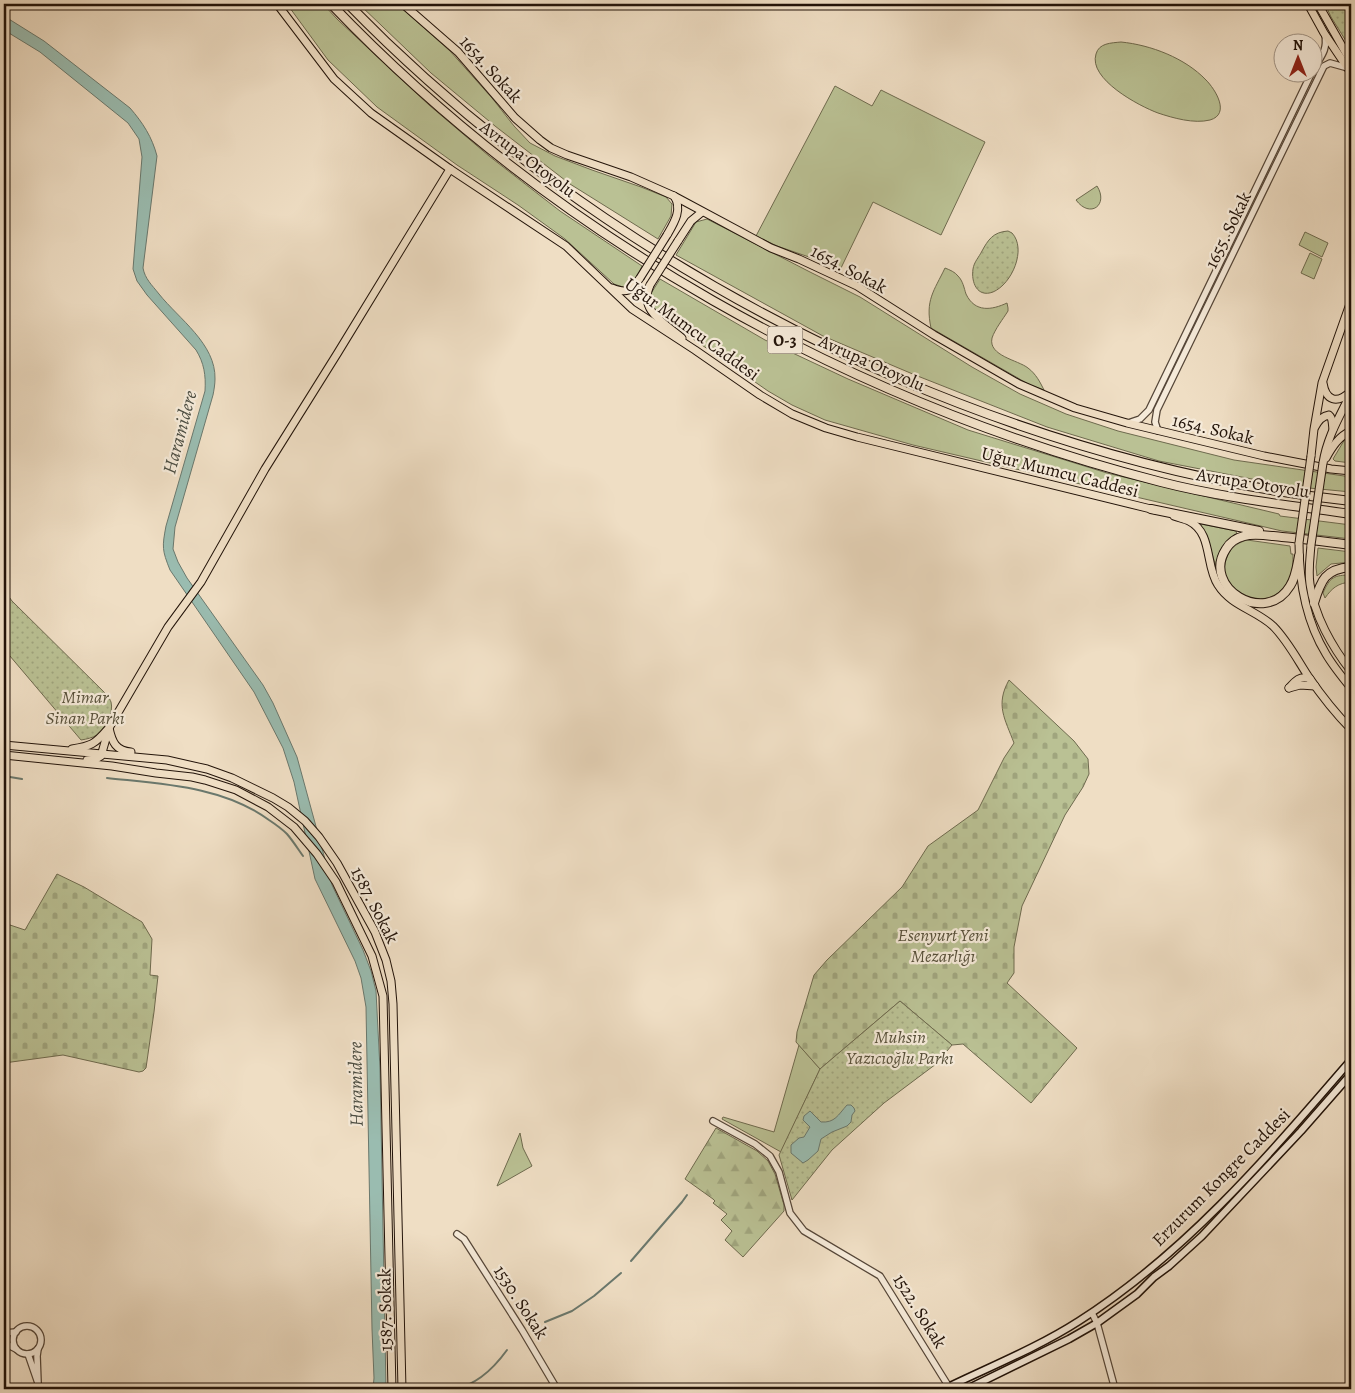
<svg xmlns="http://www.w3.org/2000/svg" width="1355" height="1393" viewBox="0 0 1355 1393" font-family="Alegreya,serif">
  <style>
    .grass { fill: #bac194; stroke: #6e6a4e }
    .forest { fill: url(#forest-firs); stroke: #6e6a4e }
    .cemetery { fill: url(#cemetery-stones); stroke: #6e6a4e }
    .park { fill: url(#park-dots); stroke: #6e6a4e }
    .water { fill: #9abcb0; stroke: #6a786d }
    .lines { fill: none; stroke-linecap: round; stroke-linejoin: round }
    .stream { stroke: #6a786d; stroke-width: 2 }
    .tertiary-casing { stroke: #554638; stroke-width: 8 }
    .secondary-casing { stroke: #221309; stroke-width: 9 }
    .primary-casing { stroke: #221309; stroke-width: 9 }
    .motorway-casing { stroke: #221309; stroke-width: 10 }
    .tertiary { stroke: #f5ead9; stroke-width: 5.5 }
    .secondary { stroke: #f5ead9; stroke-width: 6 }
    .primary { stroke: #efdec4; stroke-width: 7 }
    .motorway { stroke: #efdec4; stroke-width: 8 }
    .primary-bridge-casing { stroke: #221309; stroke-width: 9; stroke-linecap: butt }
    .primary-bridge { stroke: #efdec4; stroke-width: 7 }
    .labels { text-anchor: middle; stroke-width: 4.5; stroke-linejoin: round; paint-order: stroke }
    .shield { fill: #f5ead9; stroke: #615447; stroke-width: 1 }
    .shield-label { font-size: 16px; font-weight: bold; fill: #221309 }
    .street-label { font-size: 18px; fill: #221309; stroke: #f5ead9 }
    .park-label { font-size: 18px; font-style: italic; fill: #57503a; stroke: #f5ead9 }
    .water-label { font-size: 19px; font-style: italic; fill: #4c4e43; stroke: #f5ead9 }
  </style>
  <defs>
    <pattern id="forest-firs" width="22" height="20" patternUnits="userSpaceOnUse" patternTransform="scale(1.25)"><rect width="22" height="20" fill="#bac194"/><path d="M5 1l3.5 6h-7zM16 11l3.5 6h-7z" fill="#a0a57e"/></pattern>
    <pattern id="cemetery-stones" width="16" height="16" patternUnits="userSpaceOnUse" patternTransform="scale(1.25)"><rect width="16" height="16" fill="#bac194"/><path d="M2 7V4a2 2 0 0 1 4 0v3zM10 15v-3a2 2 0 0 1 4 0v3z" fill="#a0a57e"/></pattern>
    <pattern id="park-dots" width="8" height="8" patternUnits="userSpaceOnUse" patternTransform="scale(1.25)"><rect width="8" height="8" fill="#bac194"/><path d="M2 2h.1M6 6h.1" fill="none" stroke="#a0a57e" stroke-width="1.8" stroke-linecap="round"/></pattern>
  </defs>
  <rect width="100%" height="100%" fill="#efdec4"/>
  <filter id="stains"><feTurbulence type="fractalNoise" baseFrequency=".004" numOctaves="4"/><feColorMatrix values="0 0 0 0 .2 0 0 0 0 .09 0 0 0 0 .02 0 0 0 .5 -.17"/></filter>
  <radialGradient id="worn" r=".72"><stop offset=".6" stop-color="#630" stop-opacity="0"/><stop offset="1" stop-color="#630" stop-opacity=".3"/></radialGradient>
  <g class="grass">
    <path d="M287,4H323L338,20L429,105L489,156L560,211L642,266L635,282L626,288L614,284L565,239L518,205L457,165L377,107L328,60Z"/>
    <path d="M359,4H397L450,51L492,98L514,126L530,143L555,156L592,170L641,187L666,197L672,204L671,216L658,239L570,184L495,126L431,73Z"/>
    <path d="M1121,42C1151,45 1185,58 1206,80C1215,89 1231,114 1210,120C1194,124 1173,118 1158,113C1139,106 1088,79 1096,54C1099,43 1111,43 1121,42Z"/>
    <path d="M835,86L872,106L881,90L985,142L941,235L873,202L841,268L777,246L756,236Z"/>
    <path d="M1097,186C1109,205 1090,219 1076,200Z"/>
    <path d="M707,219L810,272L860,297L972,367L1020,394L1066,414L1118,431L1234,460L1351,477V492L1288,486L1159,461L1047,427L915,375L823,336L676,255L696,222Z"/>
    <path d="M1305,232L1328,243L1322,257L1299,245Z"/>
    <path d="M1310,253L1322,259L1314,279L1301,273Z"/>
    <path d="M945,268C950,270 955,272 958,276C963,281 964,288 966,294C975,313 992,310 1007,303L1008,308V311C1003,319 995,329 992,338C988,356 1018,360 1028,368C1036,374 1040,382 1044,390L1030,385L931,328C925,300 934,291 945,268Z"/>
    <path d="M660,279L765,340L848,379L968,430L1107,473L1279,514L1280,516L1351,525V539L1282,531L913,445L825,420L792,405L768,391L666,320C656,311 652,309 650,295Z"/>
    <path d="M1351,436V463L1335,461L1333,459L1345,439Z"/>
    <path d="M1201,524L1236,531L1237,535C1224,546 1219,551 1216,567L1207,536L1201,526Z"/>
    <path d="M1247,540L1290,546L1291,554H1293C1293,561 1293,569 1290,577C1274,618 1214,595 1226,560C1230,548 1235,544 1247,540Z"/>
    <path d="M1318,548L1351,552V562L1331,564L1317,576L1316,567Z"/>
    <path d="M1351,575V582C1338,583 1332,588 1325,598L1323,593C1330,577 1334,575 1351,575Z"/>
    <path d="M799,1045L820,1069L781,1152L722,1119L723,1117L774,1132Z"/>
    <path d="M520,1133L523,1148L532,1166L497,1186Z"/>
  </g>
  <path class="forest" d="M716,1128L757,1151L768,1161L775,1174L784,1205V1211L743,1257L725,1240L732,1231L721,1220L727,1214L713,1203L715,1201L713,1199L685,1179Z"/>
  <g class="cemetery">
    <path d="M1009,680L1074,741L1088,759L1089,774L1083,787L1065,815L1022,906L1014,947V973L1007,983L1077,1048L1031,1103L963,1044L952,1045L900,1001L820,1069L796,1042L797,1032L814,975L827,960L902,887L928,846L978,810L1004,758L1014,743C1005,719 995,705 1009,680Z"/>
    <path d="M57,874L84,887L142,922L152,939L150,975L158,976L154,1012L146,1068L143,1071L139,1072L63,1055L4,1063V923L25,930Z"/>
  </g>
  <g class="park">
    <path d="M1325,4H1347L1351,11V49L1331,17Z"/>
    <path d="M1008,231L1012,233C1027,249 1012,284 993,292C977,298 971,282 973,269C974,262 979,257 982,251C988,240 993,232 1008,231Z"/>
    <path d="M4,590L12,601L107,695C109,697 110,700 111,702C114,712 105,729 97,735C92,738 87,739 81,740L4,649Z"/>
    <path d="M900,1001L952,1045L936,1064L884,1103L832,1150L792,1200L779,1155L820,1069Z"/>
  </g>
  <g class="water">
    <path d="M4,16L44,41L130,108C143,123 152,137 157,156L143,268C145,279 152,285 159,294C179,319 216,344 215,379C215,384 214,390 213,395L175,527L173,549L178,562L187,578L263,685L273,703L297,757L332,885L363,950L371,971L376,991L380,1069L386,1389H373L374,1378L372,1329L366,1007L361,978L355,961L315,879L294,782L283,748L254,692L170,570C162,550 162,547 166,526L205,391C206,375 204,363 196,350L147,295L137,281L133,269L142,157L139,139L128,123L40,52L4,30Z"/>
    <path d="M847,1105H851L854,1108L855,1111L852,1115L851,1122L847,1126L832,1132L821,1139L818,1151L808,1160L803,1163L791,1153V1145L799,1138L804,1137L810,1127L803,1120L804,1116L810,1111L821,1122C835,1123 838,1115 847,1105Z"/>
  </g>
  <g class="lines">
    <g class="stream">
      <path d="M4,776L22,779"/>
      <path d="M107,778C162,784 223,786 269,820C275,824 282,829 287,834C293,841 298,849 303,856"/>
      <path d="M631,1261L682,1202L687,1195"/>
      <path d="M545,1322L572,1311L594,1296L621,1273"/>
      <path d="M420,1388L441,1389"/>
      <path d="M454,1389C477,1385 494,1368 507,1350"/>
    </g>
    <g class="tertiary-casing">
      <g id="tertiary">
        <path d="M1312,72C1319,58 1328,52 1325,35"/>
        <path d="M1128,423L1140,419L1149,410L1312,72"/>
        <path d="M1158,431L1155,422L1157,410L1322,70L1324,66L1330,63L1348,68"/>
        <path d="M713,1121L755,1144L770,1156L779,1172L790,1213L804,1231L880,1276L949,1387"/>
        <path d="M457,1234L464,1239L522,1330L557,1389"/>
        <path d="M1092,1313L1097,1323L1115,1389"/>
        <circle cx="27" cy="1340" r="14"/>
        <path d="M4,1333L16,1332"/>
        <path d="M4,1343L16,1349"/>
        <path d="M28,1354L38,1383L37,1356L38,1349"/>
      </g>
    </g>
    <g class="secondary-casing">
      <g id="secondary">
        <path d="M944,1389C989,1367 1037,1348 1079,1321C1186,1253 1269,1155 1351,1060"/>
        <path d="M967,1389L1069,1339L1097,1323L1137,1294L1154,1277L1169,1266L1202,1236L1301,1131L1351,1074"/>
      </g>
    </g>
    <g class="primary-casing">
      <g id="primary">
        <path d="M277,4L334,79L371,113L450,169L566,246L632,309L695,350L760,395L792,414L826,428L857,437L1155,510"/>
        <path d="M403,4L458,52L515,118L540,140L551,148L567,155L631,177L674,196L771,248L799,259L857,286L934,335L1019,384L1075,408L1127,423L1264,456L1331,469L1351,471"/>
        <path d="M1308,4L1324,33L1351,73"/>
        <path d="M1318,4L1351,62"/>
        <path d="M667,235C674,223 683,209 674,196"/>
        <path d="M678,241L691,221L702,212"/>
        <path d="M650,285C638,311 665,323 682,338"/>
        <path d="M612,288C627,294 631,291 640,278"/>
        <path d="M1323,383C1326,401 1337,404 1350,392"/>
        <path d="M1315,427C1318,421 1322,416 1329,415C1333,418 1332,424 1333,429"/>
        <path d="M1311,456L1314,429L1322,383L1351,301"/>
        <path d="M1326,458C1332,447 1339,436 1351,431"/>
        <path d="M1323,463C1327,437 1340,416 1351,393"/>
        <path d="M1174,516C1179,518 1185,519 1189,521C1213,533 1205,566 1218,585C1231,606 1256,610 1273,626C1287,640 1297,659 1308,676C1321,695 1335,713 1351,729"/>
        <path d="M1299,543C1299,581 1306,621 1326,654C1333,666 1342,677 1351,688"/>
        <path d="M1311,545C1310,558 1308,571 1310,584C1314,615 1332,647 1351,671"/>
        <path d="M1289,688C1295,681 1300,675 1310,679"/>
        <path d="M1289,688L1300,685L1315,686"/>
        <path d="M109,728C112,742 116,751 131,752"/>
        <path d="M4,745L167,760L207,769L232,778L273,798L288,807L305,821L319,837L337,863L375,932L386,960L391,981L393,1004L402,1389"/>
        <path d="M72,749C91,746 95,744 107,730"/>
        <path d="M4,755L112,766L156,773L192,777L205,780L236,790L268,807L294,827L317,854L336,882L372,956L383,996L392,1389"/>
        <path d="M87,760L96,759L101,756L109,728L168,627L201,582L265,469L337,354L450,169"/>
      </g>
    </g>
    <g class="motorway-casing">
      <g id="motorway">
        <path d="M331,4C553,236 850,403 1161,482C1223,498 1288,505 1351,514"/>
        <path d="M348,4C504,164 694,290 899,379C1045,441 1193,484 1351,501"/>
        <path d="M1151,509L1259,531"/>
        <path d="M1299,556C1297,566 1296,577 1290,586C1265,627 1201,587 1226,549C1230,542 1236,538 1244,536C1256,533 1270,536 1282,537C1305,539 1328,542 1351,545"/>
        <path d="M1314,603C1321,580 1325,569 1351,567"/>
      </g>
    </g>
    <use href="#tertiary" class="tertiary"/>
    <use href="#secondary" class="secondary"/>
    <use href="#primary" class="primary"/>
    <use href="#motorway" class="motorway"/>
    <g class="primary-bridge-casing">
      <g id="primary-bridge">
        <path d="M640,278L667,235"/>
        <path d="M650,285L678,241"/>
        <path d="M1299,543L1311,456"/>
        <path d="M1311,545L1323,463"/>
      </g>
    </g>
    <use href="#primary-bridge" class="primary-bridge"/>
  </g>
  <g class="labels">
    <rect class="shield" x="767.5" y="326.5" width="35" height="27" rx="4"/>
    <g class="shield-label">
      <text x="785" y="346">O-3</text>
    </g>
    <g class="street-label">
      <text transform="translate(491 69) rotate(48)" y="6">1654. Sokak</text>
      <text transform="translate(528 159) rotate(37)" y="6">Avrupa Otoyolu</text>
      <text transform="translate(1228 230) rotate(-64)" y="6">1655. Sokak</text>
      <text transform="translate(849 269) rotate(28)" y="6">1654. Sokak</text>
      <text transform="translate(692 329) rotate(36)" y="6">Uğur Mumcu Caddesi</text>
      <text transform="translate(872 363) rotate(24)" y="6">Avrupa Otoyolu</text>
      <text transform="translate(1213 429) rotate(13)" y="6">1654. Sokak</text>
      <text transform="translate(1060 472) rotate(14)" y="6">Uğur Mumcu Caddesi</text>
      <text transform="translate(1253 483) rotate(9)" y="6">Avrupa Otoyolu</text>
      <text transform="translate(375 905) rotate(63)" y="6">1587. Sokak</text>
      <text transform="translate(1221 1177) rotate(-45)" y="6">Erzurum Kongre Caddesi</text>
      <text transform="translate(521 1302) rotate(57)" y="6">1530. Sokak</text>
      <text transform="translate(385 1310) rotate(-91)" y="6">1587. Sokak</text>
      <text transform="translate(920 1311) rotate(58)" y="6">1522. Sokak</text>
    </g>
    <g class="park-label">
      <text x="85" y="703">Mimar<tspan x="85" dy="21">Sinan Parkı</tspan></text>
      <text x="943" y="941">Esenyurt Yeni<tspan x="943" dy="21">Mezarlığı</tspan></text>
      <text x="900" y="1043">Muhsin<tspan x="900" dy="21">Yazıcıoğlu Parkı</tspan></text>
    </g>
    <g class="water-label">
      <text transform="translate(179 432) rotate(-75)" y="7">Haramidere</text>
      <text transform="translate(355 1084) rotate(-91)" y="7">Haramidere</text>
    </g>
  </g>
  <rect width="1355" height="1393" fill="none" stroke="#efdec4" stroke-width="20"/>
  <rect x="5" y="5" width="1345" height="1383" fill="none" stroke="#221309" stroke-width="2.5"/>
  <rect x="10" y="10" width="1335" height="1373" fill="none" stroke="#221309"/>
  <g transform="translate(1298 58)"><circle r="24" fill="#f5ead9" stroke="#a19486"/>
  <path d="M0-4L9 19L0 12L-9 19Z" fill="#8f2418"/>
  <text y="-8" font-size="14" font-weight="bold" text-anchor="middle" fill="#221309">N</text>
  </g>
  <rect width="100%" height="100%" filter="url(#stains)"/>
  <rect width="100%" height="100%" fill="url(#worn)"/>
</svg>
